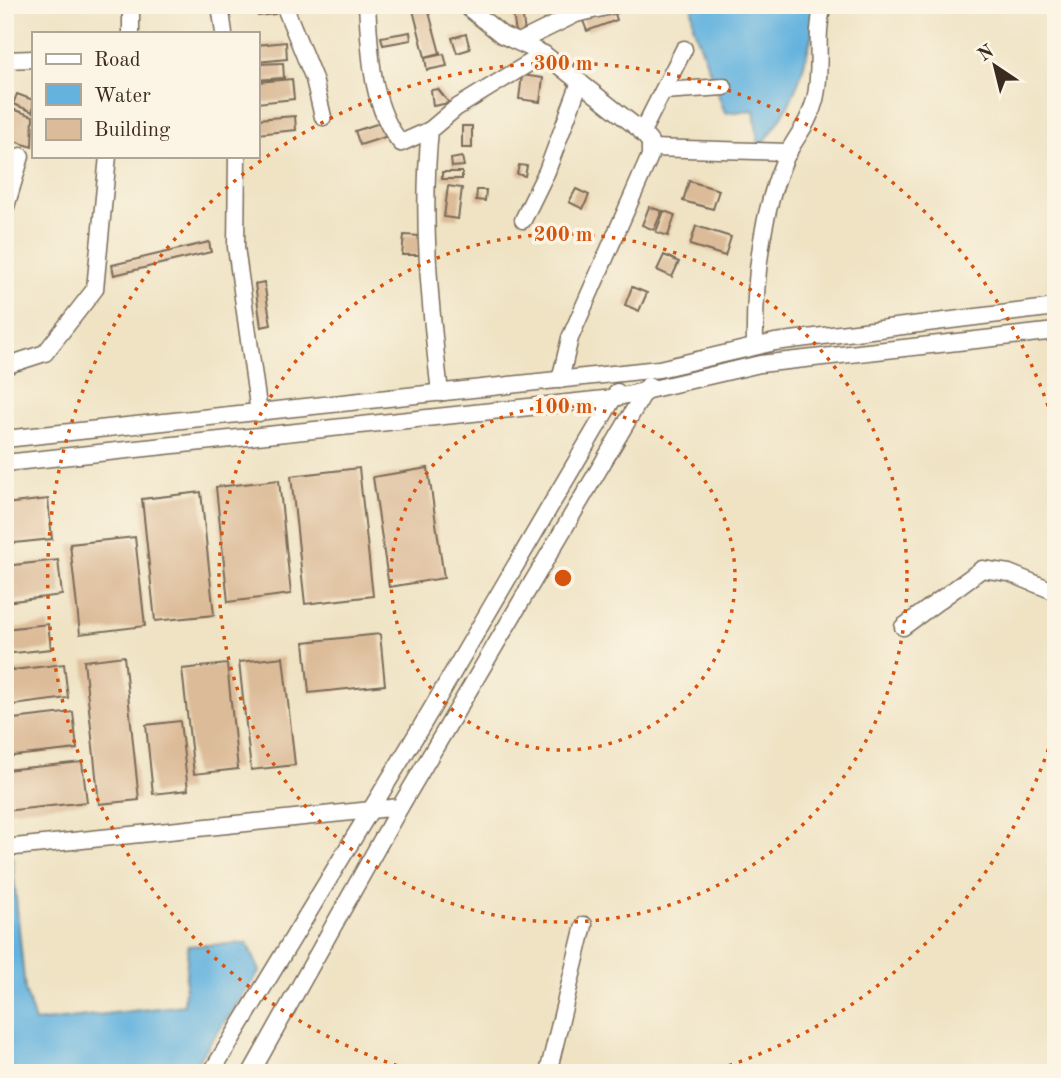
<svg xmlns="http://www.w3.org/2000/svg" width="1061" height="1078" viewBox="0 0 1061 1078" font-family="'Old Standard TT',serif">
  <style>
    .water { fill: #64b2de; stroke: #506e7e; stroke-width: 2 }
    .building { fill: #dcbb98 }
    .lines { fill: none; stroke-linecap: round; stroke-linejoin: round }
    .minor-casing { stroke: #7a6b58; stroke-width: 19 }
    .minor { stroke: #fff; stroke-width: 16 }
    .ring { fill: none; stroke: #d7540e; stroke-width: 3.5; stroke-dasharray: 3.5 7 }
    .centre { fill: #d7540e; stroke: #fcf5e5; stroke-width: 3.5 }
    .ring-label { font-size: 21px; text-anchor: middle; font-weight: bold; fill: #d7540e; stroke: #fcf5e5; stroke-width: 7; stroke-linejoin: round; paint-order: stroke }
  </style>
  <rect width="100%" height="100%" fill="#fcf5e5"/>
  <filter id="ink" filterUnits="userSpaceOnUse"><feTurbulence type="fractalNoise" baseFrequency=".0143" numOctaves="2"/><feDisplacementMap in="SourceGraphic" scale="14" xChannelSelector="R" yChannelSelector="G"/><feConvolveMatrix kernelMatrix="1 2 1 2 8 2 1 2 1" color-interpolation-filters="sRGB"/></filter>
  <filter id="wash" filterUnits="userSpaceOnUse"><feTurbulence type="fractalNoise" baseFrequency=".00686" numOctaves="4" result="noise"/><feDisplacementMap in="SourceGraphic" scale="28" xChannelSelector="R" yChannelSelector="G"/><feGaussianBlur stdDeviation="1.57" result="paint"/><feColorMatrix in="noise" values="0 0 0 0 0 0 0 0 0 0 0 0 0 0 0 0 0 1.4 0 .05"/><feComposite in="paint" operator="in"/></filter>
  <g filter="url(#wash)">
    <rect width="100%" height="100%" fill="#efe3c4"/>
    <g class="water">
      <path d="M692,5H819C805,63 799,102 759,148L754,110L725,113L693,25Z"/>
      <path d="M12,857L25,990L35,1022L184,1005L188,946L247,943L260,971L189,1073H5V858Z"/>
    </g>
    <g id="blocks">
      <g class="building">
        <path d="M257,5H274L275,14L258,16Z"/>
        <path d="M416,5H427L440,53L425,57L412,6Z"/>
        <path d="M613,8L617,20L587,31L582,18Z"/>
        <path d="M522,11L525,33L516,34L513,13Z"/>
        <path d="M410,32L411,40L383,45L381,37Z"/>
        <path d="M466,34L470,49L457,53L452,38Z"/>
        <path d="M286,42L287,59L257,62V45Z"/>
        <path d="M444,54L447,66L427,70L425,58Z"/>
        <path d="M283,63L284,78L257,80V64Z"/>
        <path d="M522,75L543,78L540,102L519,99Z"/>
        <path d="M292,79L294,99L257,103V82Z"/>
        <path d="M438,89L449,103L433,106L431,90Z"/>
        <path d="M17,94L33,100V112L13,104Z"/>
        <path d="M9,108L33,116L32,147L5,138Z"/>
        <path d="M295,116L296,130L257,134V119Z"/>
        <path d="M386,121L391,135L360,145L355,131Z"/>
        <rect x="462" y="126" width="10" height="22"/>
        <path d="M5,150L17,155L9,177L5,176Z"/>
        <path d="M462,157L464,166L452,167L451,159Z"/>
        <path d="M519,165L527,166L525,176L517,174Z"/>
        <rect x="442" y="172" width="20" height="7"/>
        <path d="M689,181L719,190L713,209L683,201Z"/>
        <path d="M448,186L462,188L458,219L444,217Z"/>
        <path d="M576,189L589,195L583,209L569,202Z"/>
        <path d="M477,190H486L485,201L476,200Z"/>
        <path d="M649,207L662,211L654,230L642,225Z"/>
        <path d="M664,211L675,215L668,236L656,232Z"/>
        <path d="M696,226L731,237L725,256L690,245Z"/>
        <path d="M404,235L420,236L419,255H402Z"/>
        <path d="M209,242L211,252L114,275L112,265Z"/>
        <path d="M664,255L679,262L672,277L657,270Z"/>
        <path d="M264,282L271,325L261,327L255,284Z"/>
        <path d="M632,287L647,293L639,311L625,305Z"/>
        <path d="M359,468L373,596L305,604L291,476Z"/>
        <path d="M428,468L444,578L389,587L373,477Z"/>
        <path d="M279,480L291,594L228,602L216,487Z"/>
        <path d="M201,492L214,615L155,621L142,499Z"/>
        <path d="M48,499L52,539L5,544V504Z"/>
        <path d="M135,537L145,626L80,634L70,544Z"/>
        <path d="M58,560L62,595L5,602V566Z"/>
        <path d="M48,624L51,649L5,654V629Z"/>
        <path d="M380,634L385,685L309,693L304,642Z"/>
        <path d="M124,656L139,800L99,804L84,661Z"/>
        <path d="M283,657L295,765L251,770L239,662Z"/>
        <path d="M64,664L68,698L5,706V671Z"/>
        <path d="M227,664L238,769L194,774L182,669Z"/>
        <path d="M73,712L77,749L5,757V720Z"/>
        <path d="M180,721L188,790L153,794L146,725Z"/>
        <path d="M82,762L87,802L5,811V770Z"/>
      </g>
    </g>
  </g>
  <g filter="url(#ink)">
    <use href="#blocks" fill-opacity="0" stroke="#7a6b58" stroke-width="2"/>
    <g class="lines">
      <g class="minor-casing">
        <g id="minor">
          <path d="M220,5L224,33"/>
          <path d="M284,5L314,79L323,117"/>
          <path d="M367,5C370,49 370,107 401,143L430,130L456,108L544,54"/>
          <path d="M465,5L502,35L544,54L639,129L650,142V156L570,338L560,380"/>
          <path d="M131,33V5"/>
          <path d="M519,42L576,14L615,5"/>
          <path d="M5,60L33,59"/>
          <path d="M663,91L724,87"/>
          <path d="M430,130C421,218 430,305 440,393"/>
          <path d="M642,132L684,49"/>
          <path d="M651,148L789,152"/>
          <path d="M237,156L236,247L259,413"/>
          <path d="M5,210L21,156"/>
          <path d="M523,220L547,171L580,82"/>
          <path d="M755,346C754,284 760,218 784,161C794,137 807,129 815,100C823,67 814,38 823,5"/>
          <path d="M5,366L45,353L95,289L108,156"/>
          <path d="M5,439L659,369L775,342L1056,307"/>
          <path d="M5,463L614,398L760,364L1056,331"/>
          <path d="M903,627L982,569L1009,573L1056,592"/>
          <path d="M5,848L400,807"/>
          <path d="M211,1073L421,727L617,392"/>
          <path d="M251,1073L400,807L648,386"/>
          <path d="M548,1073L584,925"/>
        </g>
      </g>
      <use href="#minor" class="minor"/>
    </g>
  </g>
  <g class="ring">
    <circle cx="563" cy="578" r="172"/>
    <circle cx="563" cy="578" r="344"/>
    <path d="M1055 729A515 515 0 0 1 709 1072M417 1072A515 515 0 1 1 1055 427"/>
  </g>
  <circle cx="563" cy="578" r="10" class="centre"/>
  <g class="ring-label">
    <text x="563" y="70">300 m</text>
    <text x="563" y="241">200 m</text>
    <text x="563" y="413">100 m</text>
  </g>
  <rect width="1061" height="1078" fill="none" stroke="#fcf5e5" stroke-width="28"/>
  <rect x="32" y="32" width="228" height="126" fill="#fcf5e5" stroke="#afa495" stroke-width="2"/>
  <rect x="46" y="54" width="35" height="10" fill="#ffffff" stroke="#afa495" stroke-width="2"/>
  <text x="94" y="66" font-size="21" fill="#3b2a1e">Road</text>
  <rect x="46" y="84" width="35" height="21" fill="#64b2de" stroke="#afa495" stroke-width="2"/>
  <text x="94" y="102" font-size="21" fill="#3b2a1e">Water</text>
  <rect x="46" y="119" width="35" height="21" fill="#dcbb98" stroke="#afa495" stroke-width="2"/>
  <text x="94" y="136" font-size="21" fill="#3b2a1e">Building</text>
  <g transform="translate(995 66) rotate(325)" stroke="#fcf5e5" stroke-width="5" paint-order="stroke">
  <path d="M0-5L12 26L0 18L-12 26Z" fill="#3b2a1e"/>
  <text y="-10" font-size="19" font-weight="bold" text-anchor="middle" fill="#3b2a1e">N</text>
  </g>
</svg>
